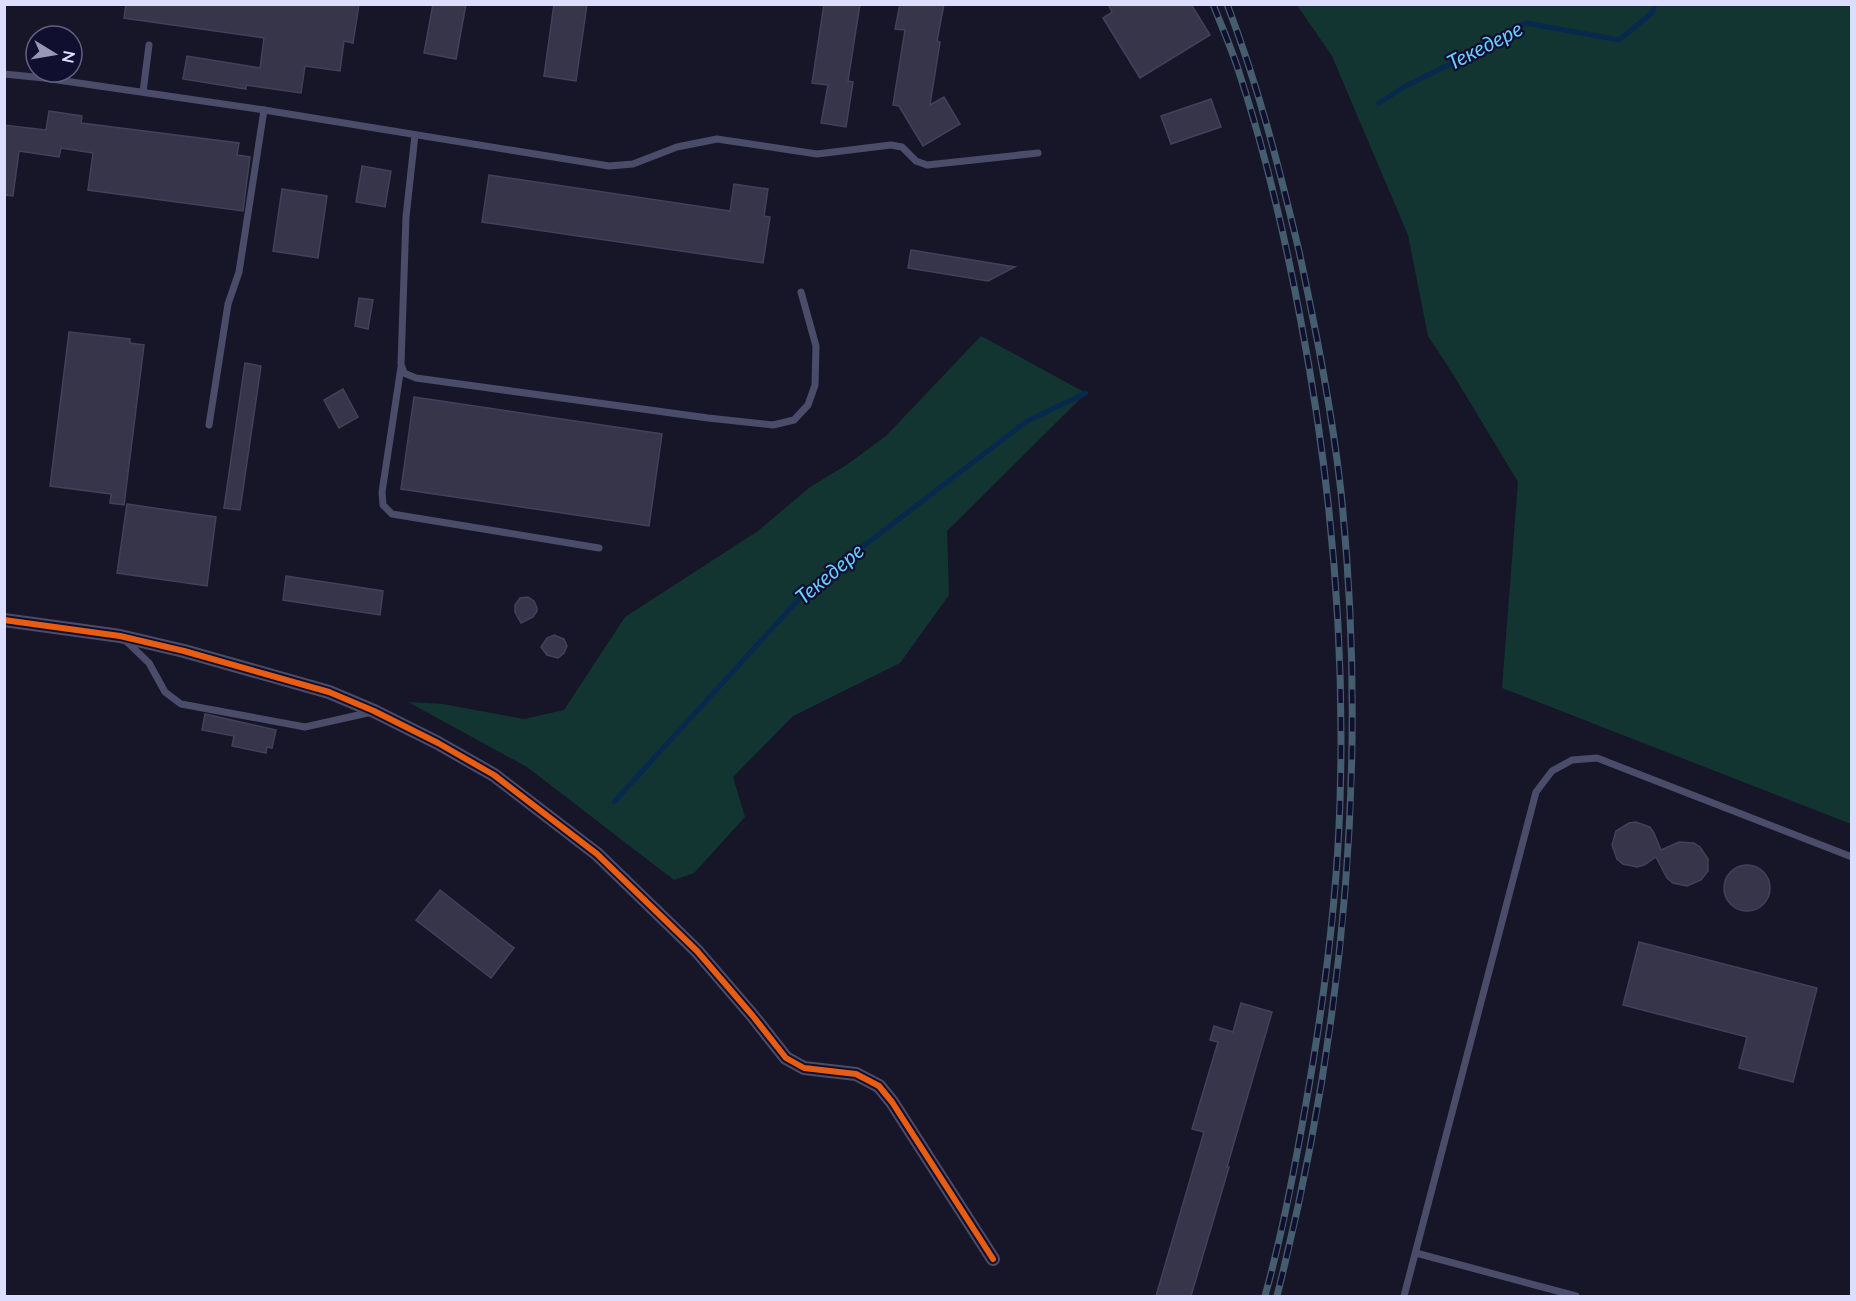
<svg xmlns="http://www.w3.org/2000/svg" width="1856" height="1301" viewBox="0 0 1856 1301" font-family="Lato,sans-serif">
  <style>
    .green { fill: #123532 }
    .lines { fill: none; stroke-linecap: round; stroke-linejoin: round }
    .stream { stroke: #07294e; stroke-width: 5 }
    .building { fill: #363549; stroke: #42415b; stroke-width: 1.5 }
    .service { stroke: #4b4c69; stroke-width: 7 }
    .minor { stroke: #4b4c69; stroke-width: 14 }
    .rail-casing { stroke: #445d6f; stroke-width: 7 }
    .rail { stroke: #100f2f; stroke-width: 4.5; stroke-dasharray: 14; stroke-linecap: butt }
    .cycleway-casing { stroke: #100f2f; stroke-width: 10 }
    .cycleway { stroke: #e95d12; stroke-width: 6 }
    .labels { text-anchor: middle; stroke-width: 4.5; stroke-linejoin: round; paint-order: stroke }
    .water-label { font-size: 21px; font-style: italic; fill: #6bcdff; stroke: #100f2f }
  </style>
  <rect width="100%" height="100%" fill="#171628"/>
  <g class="green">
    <path d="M1297,5H1851V824L1502,688L1518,482L1453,374L1428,336L1408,235L1332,56Z"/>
    <path d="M981,336L1086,393L947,531L949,595L900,663L793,716L733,777L745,817L694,873L674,880L527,767L408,702L443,704L524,719L564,710L625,617L758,531L810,487L848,464L886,436Z"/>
  </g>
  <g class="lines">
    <g class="stream">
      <path d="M1379,103L1404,87L1462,58L1526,23L1619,40L1652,13L1655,4"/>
      <path d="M614,802L810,587L1027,421L1086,393"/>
    </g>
  </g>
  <g class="building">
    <path d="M126,4H359L353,43L344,41L340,71L305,66L301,93L246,85V89L183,79L187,56L260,68L264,38L124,18Z"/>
    <path d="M433,4H466L456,59L424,53Z"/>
    <path d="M554,4H587L576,81L544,76Z"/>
    <path d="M824,4H860L848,81L853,82L846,127L821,123L828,85L812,83Z"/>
    <path d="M900,4H944L937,41L940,42L930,105L944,97L960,124L923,146L899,106L893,105L905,30L895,29Z"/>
    <path d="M1108,4H1191L1210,35L1140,78L1103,18L1112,12Z"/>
    <path d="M1211,99L1221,127L1171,144L1161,116Z"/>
    <path d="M49,111L82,116L81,123L239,143L237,155L250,157L243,211L88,190L93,153L61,148L59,157L19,151L13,196L4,195V125L46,130Z"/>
    <path d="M362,166L391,171L385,207L356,202Z"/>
    <path d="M489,175L730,211L734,184L768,189L764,216L770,217L763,263L482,222Z"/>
    <path d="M282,189L327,196L318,258L273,251Z"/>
    <path d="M911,250L1015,267L988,281L908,268Z"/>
    <path d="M359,298L373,300L368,329L355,326Z"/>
    <path d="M69,332L130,339V343L144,345L124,505L110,503L111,494L50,486Z"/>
    <path d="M245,363L261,366L240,510L224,508Z"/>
    <path d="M343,389L358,417L339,428L324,400Z"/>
    <path d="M414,397L662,434L649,526L401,489Z"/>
    <path d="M127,504L216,517L207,586L117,573Z"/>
    <path d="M286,576L383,591L380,615L283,600Z"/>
    <path d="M528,597L534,601L537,608V611L533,617L521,623L515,612V605L520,598Z"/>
    <path d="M554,635L564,639L567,646L564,653L558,658L547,655L541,647L547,638Z"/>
    <path d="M205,714L276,730L272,748L267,747L266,753L232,746L234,736L202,730Z"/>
    <path d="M1636,822L1650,827L1654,833L1661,850L1679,842L1694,843L1700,847L1708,859V871L1701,880L1687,886L1673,883L1667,878L1656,857L1644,865L1637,867L1623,864L1617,859L1612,845L1616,831L1629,823Z"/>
    <circle cx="1747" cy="888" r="23"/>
    <path d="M440,890L514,948L491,978L416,920Z"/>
    <path d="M1639,942L1817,988L1793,1082L1739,1068L1747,1037L1623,1005Z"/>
    <path d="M1241,1003L1272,1012L1227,1167H1229L1191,1296H1156L1204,1132L1192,1129L1218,1042L1210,1040L1214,1026L1233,1032Z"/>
  </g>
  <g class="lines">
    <g class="service">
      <path d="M4,74L44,78L264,110L609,166L633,164L677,147L717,139L817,154L891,145L902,147L916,161L927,165L1038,153"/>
      <path d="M143,92L149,45"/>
      <path d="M415,135L406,217L401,364L404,373L416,378L708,418L773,425L794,420L808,405L815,385L816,346L801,292"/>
      <path d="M401,367L382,492L383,505L392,514L599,548"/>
      <path d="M209,425L228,304L239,272L264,110"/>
      <path d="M124,639L149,663L165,692L181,704L305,727L372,712"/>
      <path d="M1416,1253L1576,1296"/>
      <path d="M1404,1296L1536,792L1552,771L1572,760L1597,758L1852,857"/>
    </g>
    <path class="minor" d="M4,620L120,636L184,651L329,692L374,711L438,743L494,775L597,854L697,951L752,1015L786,1058L804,1068L856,1074L879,1086L892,1102L993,1259"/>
    <g class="rail-casing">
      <g id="rail">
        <path d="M1213,4C1221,25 1230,45 1237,66C1265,150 1285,236 1301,322C1331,480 1345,641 1340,801C1337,905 1323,1008 1305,1109C1294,1172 1282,1235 1265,1296"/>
        <path d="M1227,4C1258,85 1279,167 1299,251C1316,331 1332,411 1341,492C1369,764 1344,1031 1277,1296"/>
      </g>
    </g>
    <use href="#rail" class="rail"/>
    <g class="cycleway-casing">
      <path id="cycleway" d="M4,620L120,636L184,651L329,692L374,711L438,743L494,775L597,854L697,951L752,1015L786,1058L804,1068L856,1074L879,1086L892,1102L993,1259"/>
    </g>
    <use href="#cycleway" class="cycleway"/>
  </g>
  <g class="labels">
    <g class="water-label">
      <text transform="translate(1485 46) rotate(-27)" y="7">Текедере</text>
      <text transform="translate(830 574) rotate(-40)" y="7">Текедере</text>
    </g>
  </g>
  <rect width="1856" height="1301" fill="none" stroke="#ddddff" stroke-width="12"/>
  <g transform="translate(54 54) rotate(101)"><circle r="28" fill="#100f2f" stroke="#626182" stroke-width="1.5"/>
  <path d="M0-4.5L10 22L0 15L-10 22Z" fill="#9897b4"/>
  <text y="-9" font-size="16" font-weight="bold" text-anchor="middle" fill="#ddddff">N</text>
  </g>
</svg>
